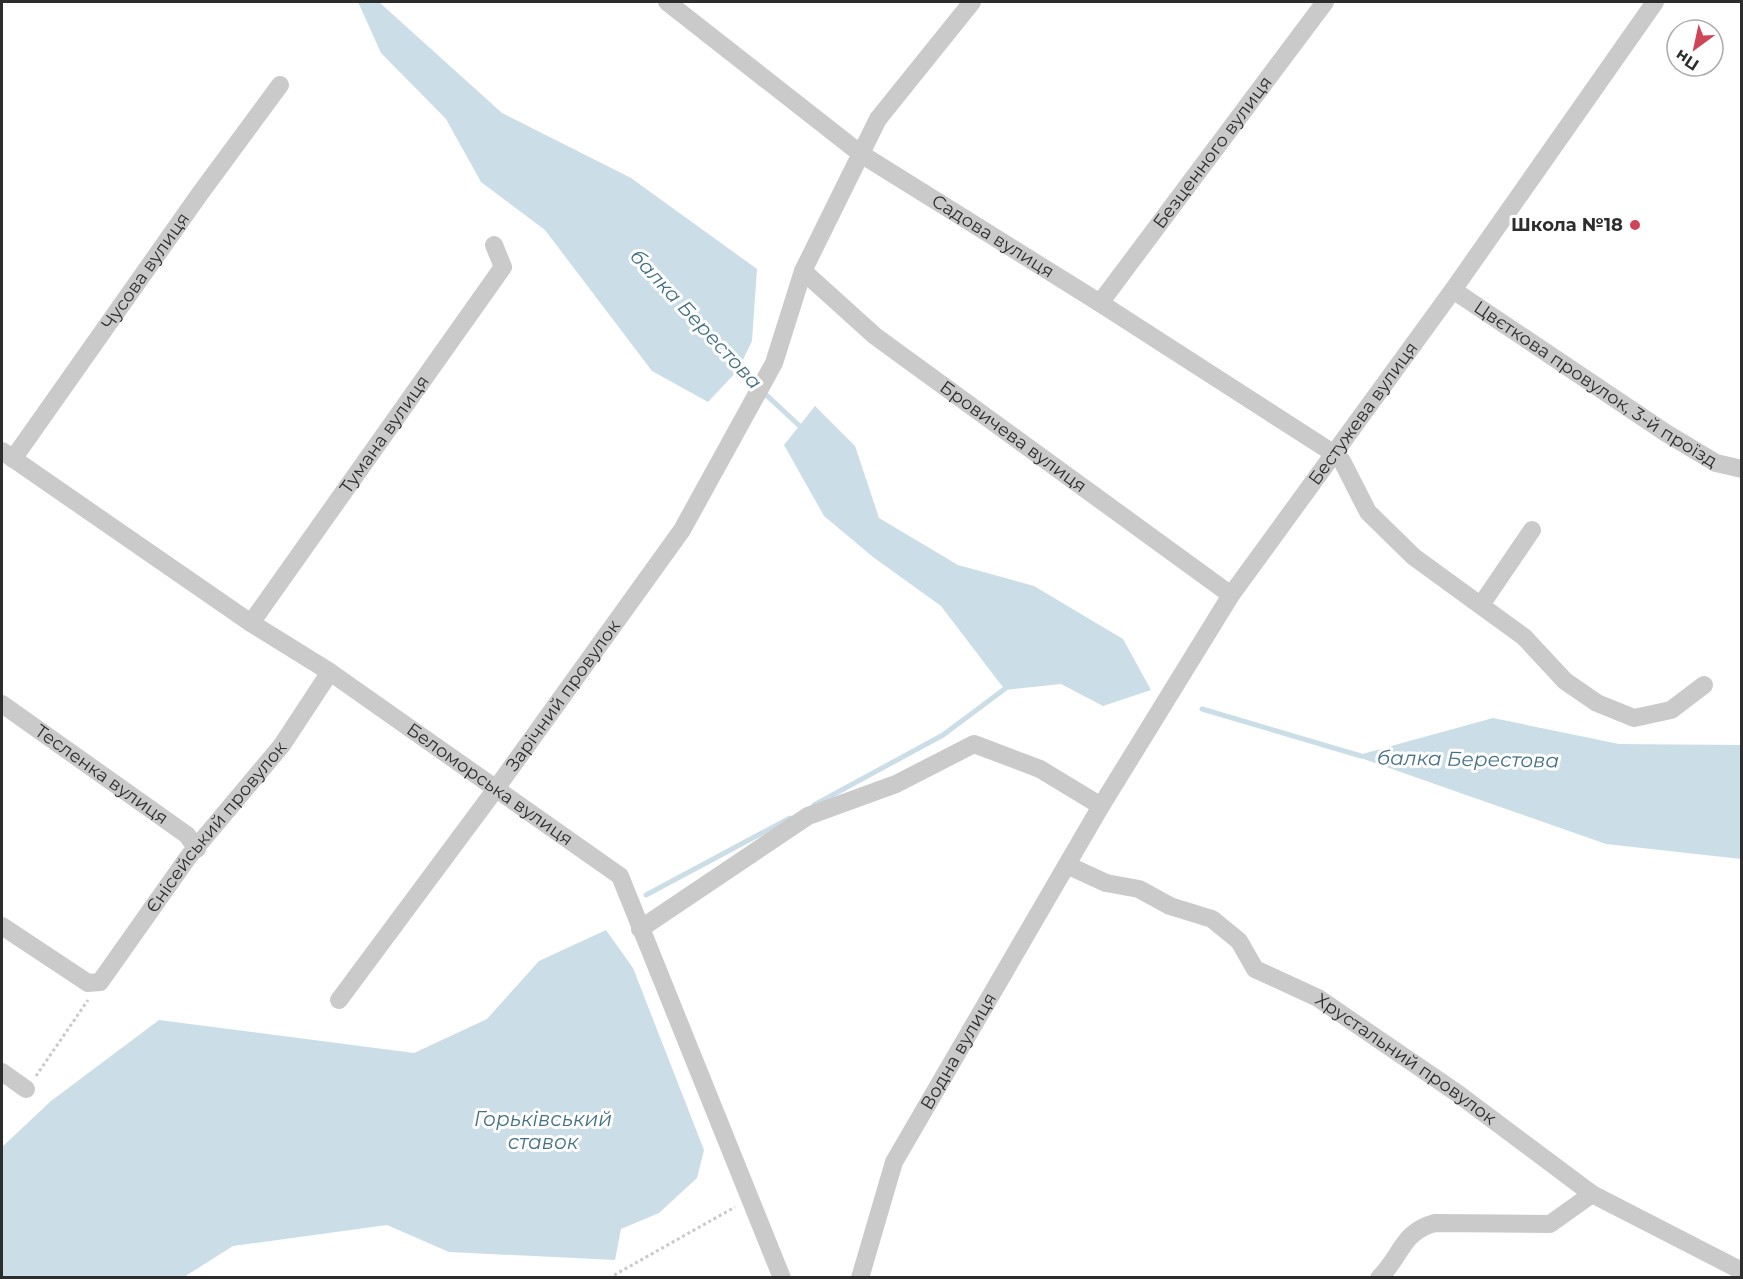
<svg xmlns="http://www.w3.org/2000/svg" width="1743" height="1279" viewBox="0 0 1743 1279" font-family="Montserrat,sans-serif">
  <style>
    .water { fill: #cbdee7 }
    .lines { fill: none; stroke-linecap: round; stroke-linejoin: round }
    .stream { stroke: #cbdee7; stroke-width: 5 }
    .path { stroke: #cacaca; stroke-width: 3; stroke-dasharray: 3 3; stroke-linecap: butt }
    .minor { stroke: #cacaca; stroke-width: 18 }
    .poi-dot { fill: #d04458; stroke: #fff; stroke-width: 2 }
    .labels { text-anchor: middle; stroke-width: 6; stroke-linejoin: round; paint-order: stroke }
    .street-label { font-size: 18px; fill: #2d2d2d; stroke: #fff }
    .poi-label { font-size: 18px; font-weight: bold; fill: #2d2d2d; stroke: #fff; text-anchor: end }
    .water-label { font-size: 20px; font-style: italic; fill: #457186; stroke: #fff }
  </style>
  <rect width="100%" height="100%" fill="#fff"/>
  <g class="water">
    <path d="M358,2H379L502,113L631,178L757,269L752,341L738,370L708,402L652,371L545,230L481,182L446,119L381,53Z"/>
    <path d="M815,406L855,446L879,518L958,565L1034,586L1123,639L1151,690L1103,706L1061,684L1005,690L941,606L873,557L824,516L784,445Z"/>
    <path d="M1493,718L1619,744L1741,745V859L1606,844L1355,756Z"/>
    <path d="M606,930L633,968L704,1150L697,1178L659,1213L621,1229L615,1260L449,1252L387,1225L233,1246L184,1277H2V1147L51,1101L159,1020L414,1053L487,1019L539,961Z"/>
  </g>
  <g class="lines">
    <g class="stream">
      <path d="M734,365L804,430"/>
      <path d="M1202,709L1361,756"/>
      <path d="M814,805L943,735L1010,685"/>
      <path d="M646,895L790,818"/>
    </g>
    <g class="path">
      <path d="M36,1076L88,1000"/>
      <path d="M417,1278H424"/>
      <path d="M609,1278L735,1207"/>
    </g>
    <g class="minor">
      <path id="s1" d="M667,2L861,154L1100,303L1333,453L1342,461L1368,512L1414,557L1524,637L1565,681L1597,703L1634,718L1671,710L1704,685"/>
      <path id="s2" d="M803,271L875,336L1231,595"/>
      <path id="s3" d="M1453,290L1666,433L1716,463L1742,469"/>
      <path id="s4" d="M1100,303L1325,2"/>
      <path id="s5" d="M2,451L251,623L330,672L620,876L782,1278"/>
      <path id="s6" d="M13,459L199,195L280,85"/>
      <path d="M1481,605L1532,530"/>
      <path id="s7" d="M251,623L503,267L494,245"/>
      <path id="s8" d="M2,704L187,835L197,849"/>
      <path id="s9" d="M1067,865L1106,883L1139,889L1170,906L1212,919L1239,941L1255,969L1318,998L1457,1093L1592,1194L1742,1271"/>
      <path id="s10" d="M2,926L88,983L100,982L189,856L282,745L330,672"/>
      <path d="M640,929L808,816L896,784L974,744L1040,769L1101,806"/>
      <path id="s11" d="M339,1000L495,790L682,530L774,363L803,271L878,119L972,2"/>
      <path d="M2,1072L26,1089"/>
      <path id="s12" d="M860,1278L894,1162L1101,806L1231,595L1453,290L1655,2"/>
      <path d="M1379,1278C1402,1256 1401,1232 1435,1223L1550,1224L1592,1194"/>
    </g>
  </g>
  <circle class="poi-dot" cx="1635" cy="225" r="6"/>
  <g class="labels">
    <g class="street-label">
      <text dy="6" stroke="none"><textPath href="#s4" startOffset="188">Безценного вулиця</textPath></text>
      <text dy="6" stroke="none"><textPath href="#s1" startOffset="402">Садова вулиця</textPath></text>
      <text dy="6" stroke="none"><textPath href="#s6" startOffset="230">Чусова вулиця</textPath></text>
      <text dy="6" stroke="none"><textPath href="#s3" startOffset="171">Цвєткова провулок, 3-й проїзд</textPath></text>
      <text dy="6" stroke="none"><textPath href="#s12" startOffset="1005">Бестужева вулиця</textPath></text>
      <text dy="6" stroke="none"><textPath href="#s7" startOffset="231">Тумана вулиця</textPath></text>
      <text dy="6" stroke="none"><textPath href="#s2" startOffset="268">Бровичева вулиця</textPath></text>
      <text dy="6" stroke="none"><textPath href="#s11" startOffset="378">Зарічний провулок</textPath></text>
      <text dy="6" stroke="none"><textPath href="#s8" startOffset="122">Тесленка вулиця</textPath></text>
      <text dy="6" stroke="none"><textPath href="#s5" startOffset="591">Беломорська вулиця</textPath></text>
      <text dy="6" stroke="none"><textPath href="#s10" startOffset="309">Єнісейський провулок</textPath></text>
      <text dy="6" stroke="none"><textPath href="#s12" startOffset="249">Водна вулиця</textPath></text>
      <text dy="6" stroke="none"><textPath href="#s9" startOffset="399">Хрустальний провулок</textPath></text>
    </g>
    <g class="poi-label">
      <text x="1623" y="231">Школа №18</text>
    </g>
    <g class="water-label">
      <text transform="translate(696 319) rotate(47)" y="7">балка Берестова</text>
      <text transform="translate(1468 759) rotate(1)" y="7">балка Берестова</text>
      <text x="543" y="1126">Горьківський<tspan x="543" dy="23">ставок</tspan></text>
    </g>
  </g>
  <rect width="1743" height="1279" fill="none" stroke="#2d2d2d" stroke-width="6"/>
  <g transform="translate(1695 48) rotate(213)"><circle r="28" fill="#ffffff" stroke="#ababab" stroke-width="1.5"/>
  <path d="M0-4.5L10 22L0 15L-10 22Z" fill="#d04458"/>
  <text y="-9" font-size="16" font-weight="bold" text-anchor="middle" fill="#2d2d2d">Пн</text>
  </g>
</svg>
